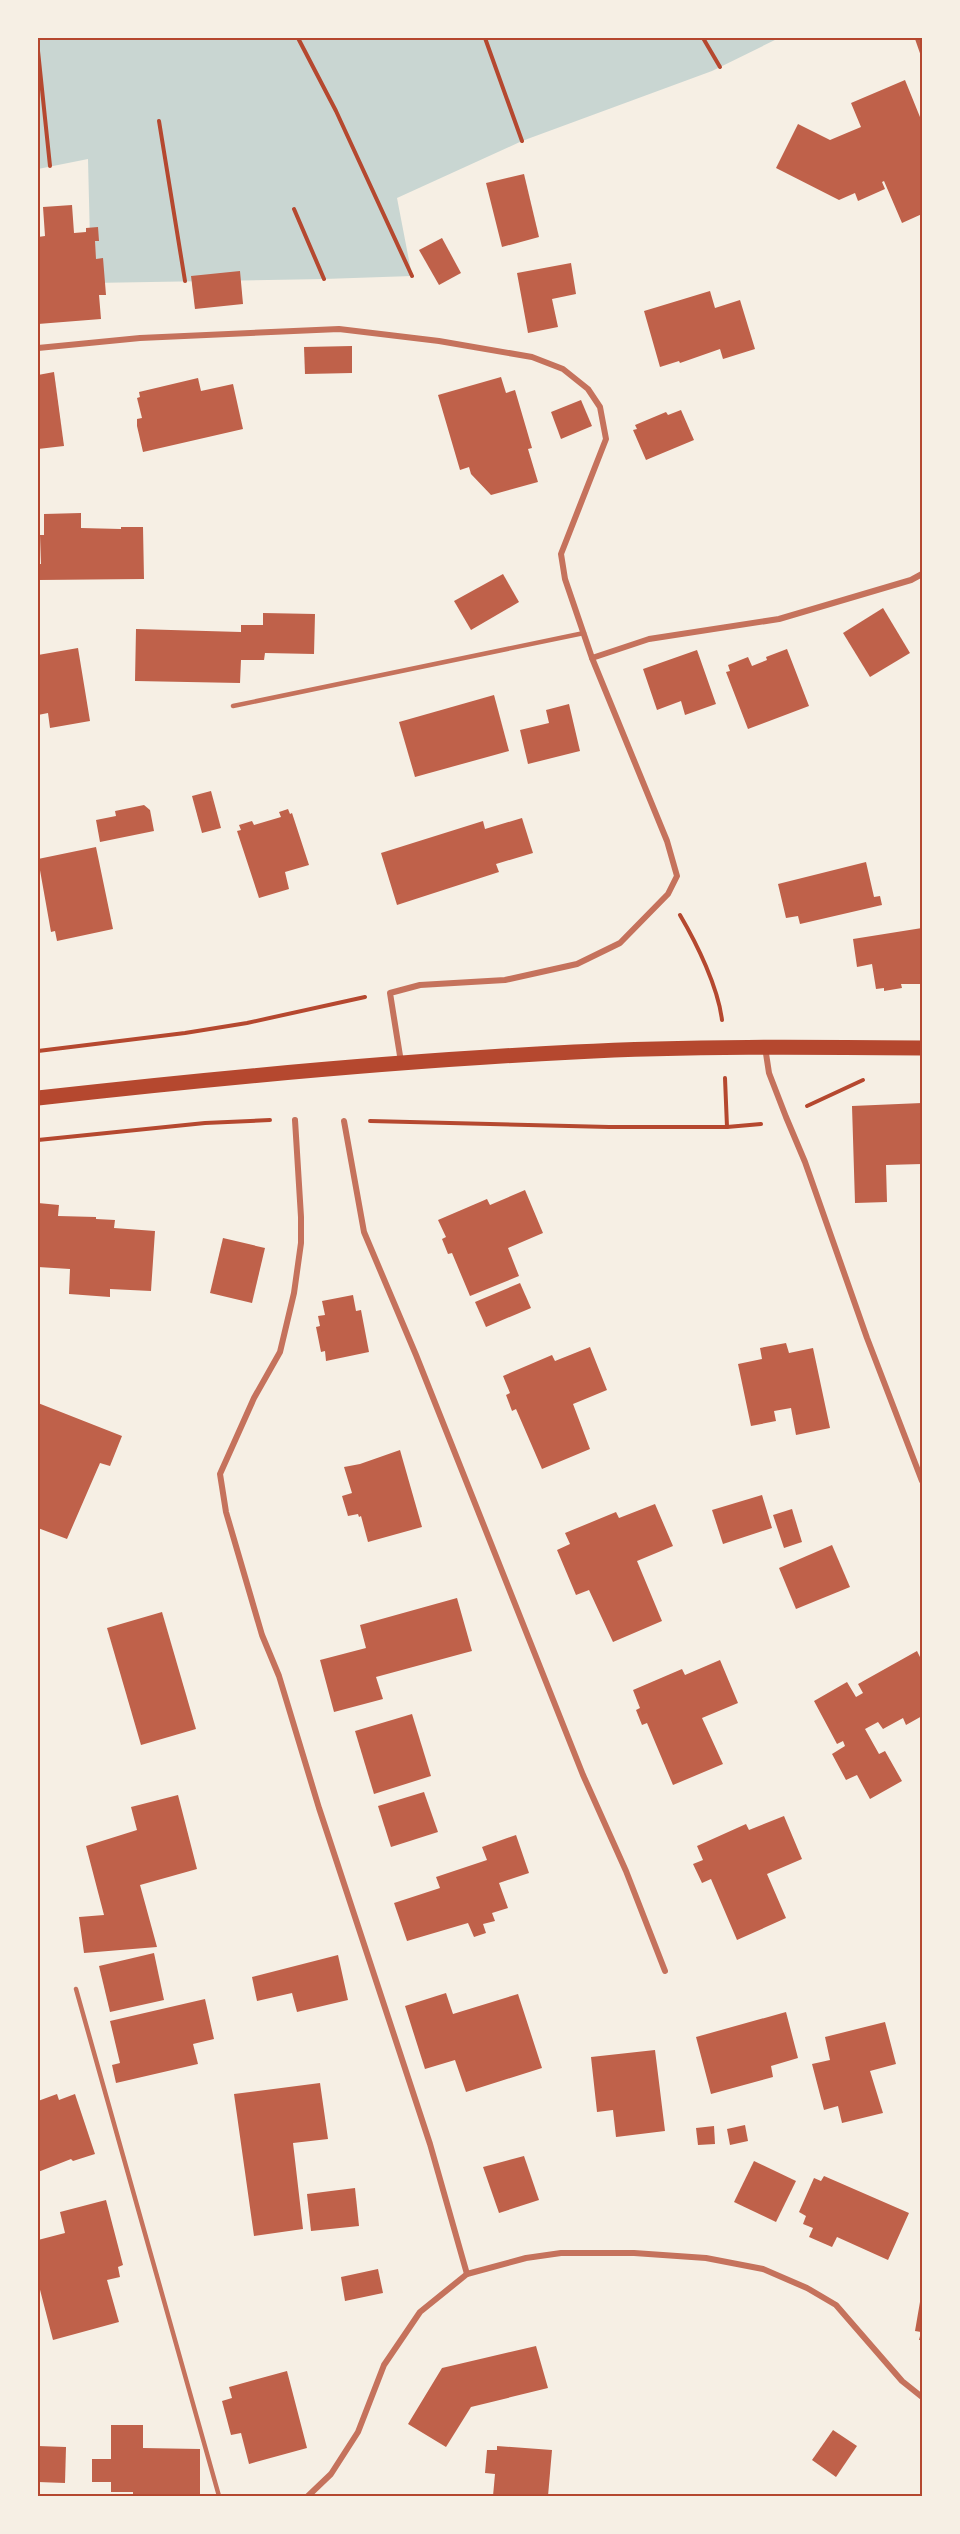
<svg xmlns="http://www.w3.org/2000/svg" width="960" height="2534" viewBox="0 0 960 2534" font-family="Inter,sans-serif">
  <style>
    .water { fill: #c9d6d2 }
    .building { fill: #bf614a }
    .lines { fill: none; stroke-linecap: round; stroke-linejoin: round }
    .path { stroke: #b5482f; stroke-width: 4 }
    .service { stroke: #c5725c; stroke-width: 4.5 }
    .minor { stroke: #c5725c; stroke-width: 6 }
    .primary { stroke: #b5482f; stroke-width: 15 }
    .neatline { fill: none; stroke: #b5482f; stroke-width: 2 }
  </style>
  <rect width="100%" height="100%" fill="#f6efe4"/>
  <path class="water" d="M38,38H779L712,71L522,141L397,198L412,276L324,279L91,283L88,159L38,169Z"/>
  <g class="building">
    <path d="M912,38H922V59L915,39Z"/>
    <path d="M905,80L922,122V214L902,223L884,181L882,182L885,189L858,201L855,193L839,200L776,168L798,124L830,140L861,127L851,103Z"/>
    <path d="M524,174L539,237L502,247L486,183Z"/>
    <path d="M72,205L74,233L86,232V228L98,227L99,241H95L96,259L103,258L106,295H99L101,319L38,324V237L45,236L43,207Z"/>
    <path d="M442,238L461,273L439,285L419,250Z"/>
    <path d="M571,263L576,294L552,299L558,327L528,333L517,273Z"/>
    <path d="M240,271L243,304L195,309L191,276Z"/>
    <path d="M710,291L715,308L740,300L755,349L723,359L720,349L680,363L679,361L660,367L644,311Z"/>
    <path d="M352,346V373L305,374L304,347Z"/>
    <path d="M54,372L64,446L38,449V375Z"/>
    <path d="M501,377L506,393L515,390L532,448L528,449L538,482L491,495L471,474L469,467L460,470L438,395Z"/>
    <path d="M198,378L201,391L233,384L243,429L143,452L137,426V419L142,418L137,398L140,397L139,392Z"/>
    <path d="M581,400L592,426L561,439L551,412Z"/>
    <path d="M681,410L694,440L646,460L633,430L637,429L635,425L666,412L668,415Z"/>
    <path d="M81,513V528L121,529V527H143L144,579L38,580V564H41L40,535H44V514Z"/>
    <path d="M503,574L519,602L471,630L454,601Z"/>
    <path d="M883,608L910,653L870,677L843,633Z"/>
    <path d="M263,613L315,614L314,654L265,653L264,660H241L240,683L135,681L136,629L241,632V625H263Z"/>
    <path d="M78,648L90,721L50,728L48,713L38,715V655Z"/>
    <path d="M787,649L809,706L748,729L726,672L730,671L728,665L748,657L752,666L767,660L766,657Z"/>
    <path d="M697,650L716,704L685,715L681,701L657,710L643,669Z"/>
    <path d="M494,695L509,751L415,777L399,722Z"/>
    <path d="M569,704L580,751L528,764L520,730L549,723L546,710Z"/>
    <path d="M211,791L221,828L202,833L192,796Z"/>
    <path d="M144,805L150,810L154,831L100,842L96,820L116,816L115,811Z"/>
    <path d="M288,809L290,814L292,813L309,865L285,872L289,889L259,898L237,831L241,830L239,825L252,821L254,825L281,817L279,812Z"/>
    <path d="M522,818L533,853L496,864L499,872L397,905L381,853L483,821L485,829Z"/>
    <path d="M96,847L113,929L57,941L55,931L51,932L38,859Z"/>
    <path d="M866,862L874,897L880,896L882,905L800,924L798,916L786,918L778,884Z"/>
    <path d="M922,928V984H901L902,988L884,991V988L876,989L872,964L857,967L853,939Z"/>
    <path d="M922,1103V1164L886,1165L887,1202L855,1203L852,1106Z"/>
    <path d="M525,1190L543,1233L508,1248L519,1276L470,1296L452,1253L448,1254L442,1239L446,1237L438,1220L487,1199L490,1205Z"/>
    <path d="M38,1203L59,1205L58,1216L96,1217V1219L115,1220L114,1228L155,1231L151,1291L110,1289V1297L69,1294L70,1269L38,1267Z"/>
    <path d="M223,1238L265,1248L252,1303L210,1293Z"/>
    <path d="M520,1283L531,1308L486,1327L475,1302Z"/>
    <path d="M353,1295L356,1311L361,1310L369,1352L326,1361L325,1351L321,1352L316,1327L320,1326L318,1316L325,1315L322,1301Z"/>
    <path d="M786,1343L789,1353L813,1348L830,1428L796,1435L791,1408L774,1411L776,1421L751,1426L738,1364L762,1359L760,1348Z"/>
    <path d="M590,1347L607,1390L573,1404L590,1449L542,1469L516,1409L512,1411L506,1395L510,1393L503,1376L552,1355L555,1361Z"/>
    <path d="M38,1403L122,1436L110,1466L100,1463L67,1539L38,1528Z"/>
    <path d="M400,1450L422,1527L368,1542L361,1516L359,1517L358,1514L348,1516L342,1496L352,1493L344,1467L360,1464Z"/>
    <path d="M762,1495L772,1528L723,1544L712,1510Z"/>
    <path d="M655,1504L673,1546L637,1561L662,1621L613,1642L589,1590L576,1595L557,1550L570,1544L565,1533L616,1512L619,1518Z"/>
    <path d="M792,1509L802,1542L784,1548L773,1515Z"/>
    <path d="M832,1545L850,1587L796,1609L779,1568Z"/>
    <path d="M457,1598L472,1651L376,1677L383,1699L334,1712L320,1660L366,1648L360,1625Z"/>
    <path d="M162,1612L196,1729L141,1745L107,1628Z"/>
    <path d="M917,1651L922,1661V1707L920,1709L922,1716L906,1725L903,1718L883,1729L878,1722L865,1729L879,1754L885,1751L902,1781L870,1799L857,1775L846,1780L832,1754L845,1746L843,1741L837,1744L814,1701L847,1682L856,1697L863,1693L858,1684Z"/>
    <path d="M720,1660L738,1703L702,1718L723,1764L673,1785L647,1723L642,1725L636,1710L640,1708L633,1690L682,1669L685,1675Z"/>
    <path d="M412,1714L431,1776L374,1794L355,1731Z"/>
    <path d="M424,1792L438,1832L391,1847L378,1806Z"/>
    <path d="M178,1795L197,1869L140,1885L157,1947L84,1953L79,1917L104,1915L86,1846L137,1830L131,1807Z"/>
    <path d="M784,1816L802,1859L767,1874L786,1918L737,1940L711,1879L702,1883L693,1864L703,1860L697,1846L746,1824L749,1830Z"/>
    <path d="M516,1835L529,1873L499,1883L508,1908L492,1913L495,1921L483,1924L486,1933L474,1937L468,1923L407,1941L394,1903L440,1888L436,1877L487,1860L482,1847Z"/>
    <path d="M154,1953L164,2000L110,2012L99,1966Z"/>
    <path d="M338,1955L348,2000L297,2012L292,1993L257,2001L252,1977Z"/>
    <path d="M446,1993L453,2014L518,1994L542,2068L466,2092L455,2060L425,2069L405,2006Z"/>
    <path d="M205,1999L214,2039L193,2044L198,2064L116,2083L112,2065L120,2063L110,2021Z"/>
    <path d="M786,2012L798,2058L771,2066L773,2077L711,2094L696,2037Z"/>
    <path d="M885,2022L896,2064L870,2071L883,2113L842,2123L838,2106L824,2110L812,2064L830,2060L825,2037Z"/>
    <path d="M655,2050L665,2131L616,2137L613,2110L597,2112L591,2057Z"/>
    <path d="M320,2083L328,2139L293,2143L303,2229L254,2236L234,2094Z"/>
    <path d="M57,2094L59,2100L75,2094L95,2154L73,2161L71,2159L38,2172V2101Z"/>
    <path d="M745,2125L748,2141L730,2145L727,2129Z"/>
    <path d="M714,2126L715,2144L698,2145L696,2128Z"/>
    <path d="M524,2156L539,2200L499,2213L483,2167Z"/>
    <path d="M754,2161L796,2181L776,2222L734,2202Z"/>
    <path d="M824,2176L909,2213L888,2260L837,2237L832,2247L809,2237L813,2228L803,2224L806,2216L799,2212L814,2178L821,2181Z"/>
    <path d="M355,2188L359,2226L311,2231L307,2194Z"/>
    <path d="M106,2200L123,2265L118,2267L120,2277L107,2280L119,2322L53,2340L38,2282V2240L65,2233L60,2212Z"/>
    <path d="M378,2269L383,2293L345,2301L341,2277Z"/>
    <path d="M921,2296H922V2340H919L921,2332L915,2331Z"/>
    <path d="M536,2346L548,2388L471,2407L446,2447L408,2424L442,2368Z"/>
    <path d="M287,2371L307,2448L249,2464L241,2433L231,2435L222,2401L232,2398L229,2387Z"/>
    <path d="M111,2425H143V2448L200,2449V2496H133V2492H111V2482H92V2459H111Z"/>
    <path d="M833,2430L857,2446L836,2477L812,2460Z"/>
    <path d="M38,2446L66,2447L65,2483L38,2482Z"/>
    <path d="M497,2446L552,2450L548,2496H493L495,2474L485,2473L487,2450H497Z"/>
  </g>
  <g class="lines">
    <g class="path">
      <path d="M298,38L336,111L412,276"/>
      <path d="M485,38L522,141"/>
      <path d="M703,38L720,67"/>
      <path d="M38,51L50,166"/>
      <path d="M159,121L185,281"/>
      <path d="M294,209L324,279"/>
      <path d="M680,915C697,944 718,987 722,1020"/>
      <path d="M38,1051L185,1033L247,1023L365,997"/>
      <path d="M725,1078L727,1127"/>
      <path d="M807,1106L863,1080"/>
      <path d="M370,1121L609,1127H727L761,1124"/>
      <path d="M38,1140L205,1123L270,1120"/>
    </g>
    <g class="service">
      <path d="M233,706L584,633"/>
      <path d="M76,1989L219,2496"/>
    </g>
    <g class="minor">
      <path d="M38,348L140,338L339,329L439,341L532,357L563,369L588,389L600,407L606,439L561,554L565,579L592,658L667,841L677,876L668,894L620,943L577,964L505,980L420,985L390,993L401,1062"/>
      <path d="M592,658L649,639L779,619L911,580L922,574"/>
      <path d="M765,1047L769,1073L786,1117L805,1162L867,1338L922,1481"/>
      <path d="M295,1120L301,1217V1243L294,1293L280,1352L254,1398L220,1474L226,1512L262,1635L279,1676L319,1808L430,2144L467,2274"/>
      <path d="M344,1121L364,1232L416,1355L583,1775L626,1871L665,1971"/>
      <path d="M308,2496L331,2474L358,2432L384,2365L420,2312L467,2274L526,2258L561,2253H634L706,2258L763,2269L807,2288L836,2305L902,2381L922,2397"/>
    </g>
    <path class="primary" d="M38,1098C216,1078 395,1061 574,1052C690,1046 806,1047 922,1048"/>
  </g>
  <rect width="960" height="2534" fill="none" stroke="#f6efe4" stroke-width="78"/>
  <rect x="39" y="39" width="882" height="2456" class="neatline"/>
</svg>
